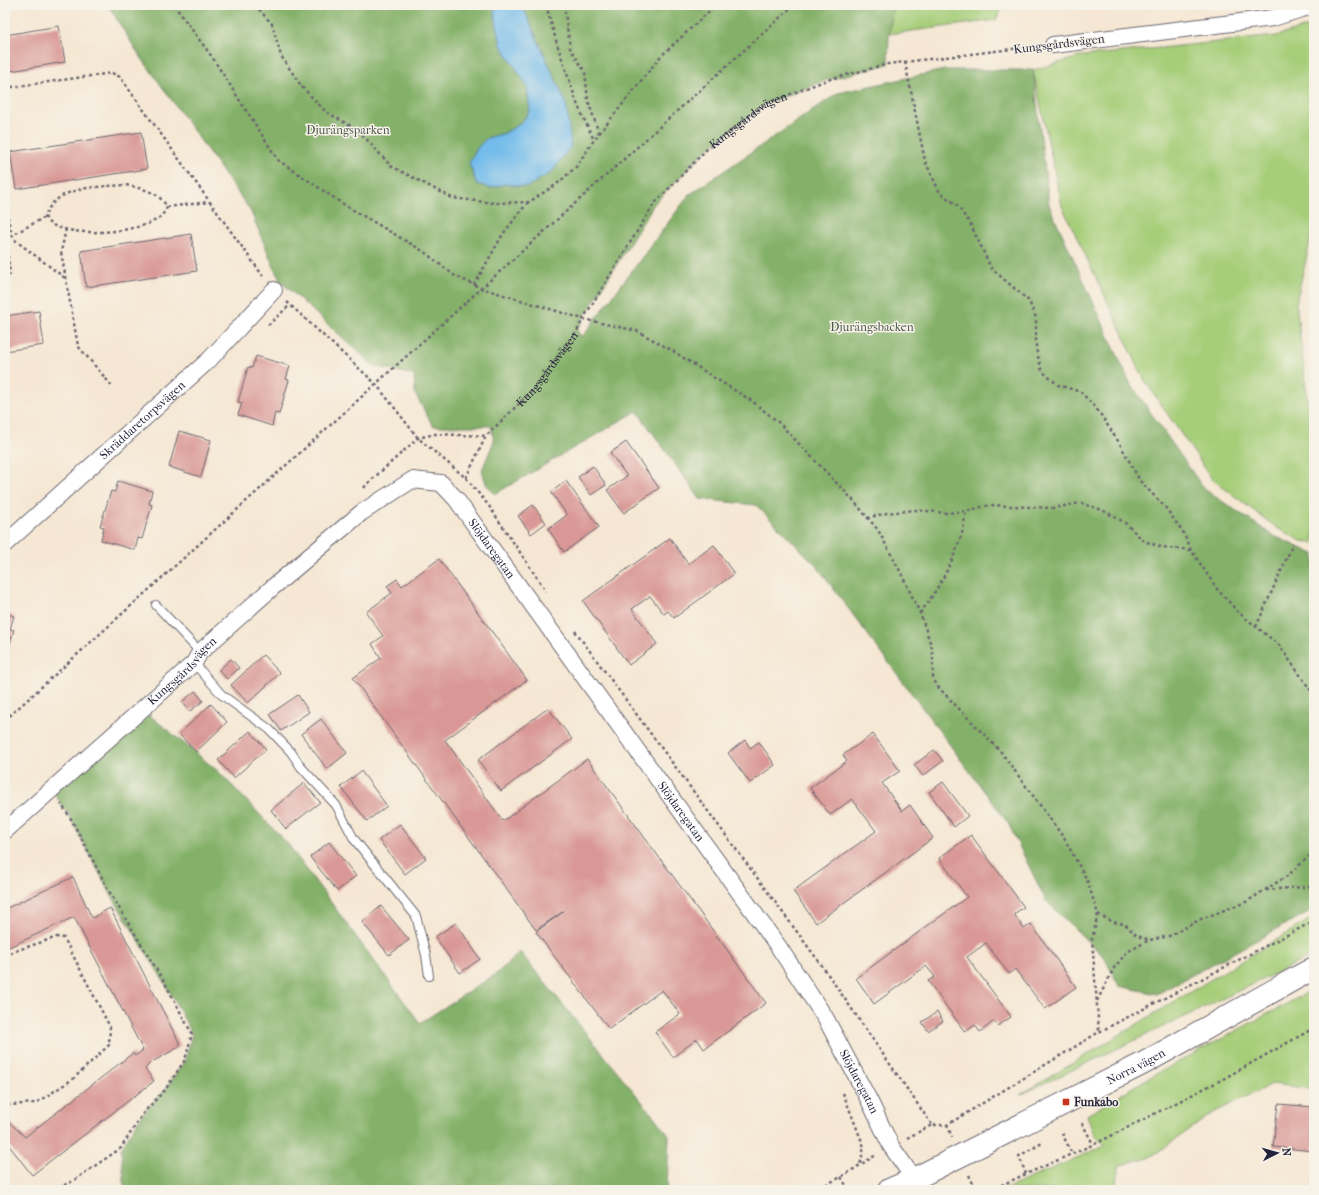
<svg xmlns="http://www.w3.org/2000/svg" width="1319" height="1195" viewBox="0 0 1319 1195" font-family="'IM FELL French Canon',serif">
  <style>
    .green { fill: #a6ce79; stroke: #64785a }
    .forest { fill: #84b169; stroke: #536a52 }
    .water { fill: #72bbea; stroke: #4a6e92 }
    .building { fill: #d99895 }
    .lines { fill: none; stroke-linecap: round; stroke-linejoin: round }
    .service-casing { stroke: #6c6770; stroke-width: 10 }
    .minor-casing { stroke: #6c6770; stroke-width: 18 }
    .secondary-casing { stroke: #6c6770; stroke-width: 24 }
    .path { stroke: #6c6770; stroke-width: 2.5; stroke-dasharray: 3 3; stroke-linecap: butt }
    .service { stroke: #fff; stroke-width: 8 }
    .minor { stroke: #fff; stroke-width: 16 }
    .secondary { stroke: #fff; stroke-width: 22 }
    .poi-dot { fill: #c8321e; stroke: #f7f3e8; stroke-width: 1.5 }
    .labels { text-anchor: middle; stroke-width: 3; stroke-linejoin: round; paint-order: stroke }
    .street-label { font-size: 12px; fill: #22223b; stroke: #f7f3e8 }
    .park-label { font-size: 12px; fill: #4a564e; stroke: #f7f3e8 }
    .poi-label { font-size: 12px; font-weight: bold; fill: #22223b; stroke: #f7f3e8; text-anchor: start }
  </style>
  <rect width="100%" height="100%" fill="#f7f3e8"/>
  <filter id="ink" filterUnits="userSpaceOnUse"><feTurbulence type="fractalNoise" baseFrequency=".025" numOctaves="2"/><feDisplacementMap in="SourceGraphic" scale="8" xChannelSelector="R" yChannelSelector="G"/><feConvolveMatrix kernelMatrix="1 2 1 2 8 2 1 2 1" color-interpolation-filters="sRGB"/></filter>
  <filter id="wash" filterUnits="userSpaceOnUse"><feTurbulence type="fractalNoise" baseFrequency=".012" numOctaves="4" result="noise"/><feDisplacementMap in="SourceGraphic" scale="16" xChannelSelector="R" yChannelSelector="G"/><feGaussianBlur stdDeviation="0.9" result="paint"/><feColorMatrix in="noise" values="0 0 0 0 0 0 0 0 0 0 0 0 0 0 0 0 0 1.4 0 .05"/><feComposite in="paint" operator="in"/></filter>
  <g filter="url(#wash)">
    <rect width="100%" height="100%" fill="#f5e7d3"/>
    <g class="green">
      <path d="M893,5H1004L996,20L889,34Z"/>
      <path d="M1314,25V224L1296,303L1314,454V543L1301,541L1277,528L1212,479L1145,381L1062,206L1033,70L1083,56L1276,36Z"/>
      <path d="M1314,917V955L1020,1095Z"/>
      <path d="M1314,989V1089L1272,1084L1213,1113L1152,1156L1118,1166L1117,1190H1003L1106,1145C1093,1137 1092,1130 1087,1115L1145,1080Z"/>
    </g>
    <g class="forest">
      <path d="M108,5H493L501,45L527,86L530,111L521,123L505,133L487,138L478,147L469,163L477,184L490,188L505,184L527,187L555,78L522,5H893L889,34L888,64L827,80L765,104L706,150L654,204L583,319L577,331L582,337L689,195L838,93L944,70H1033L1049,205L1130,383L1204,489L1272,535L1314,554V909L1157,994L1119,986L1104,957L1046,901L1008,823L816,565L756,505L700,499L637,411L495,494L486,484L482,470L494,441L491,426H433L415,394L414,375L374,366L280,281L250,210L136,50Z"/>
      <path d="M143,710L219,772L287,843L420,1023L496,974L520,952L669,1135L667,1190H125L121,1148L144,1112L165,1090L185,1060L192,1034L166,985L110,893L70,817L52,790Z"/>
    </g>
    <path class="water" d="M493,5H522L566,103L571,146L552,172L527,187L505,184L490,188L477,184L469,163L478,147L487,138L505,133L521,123L530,111L527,86L501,45Z"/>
    <g id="blocks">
      <g class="building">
        <path d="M59,26L65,62L5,72V35Z"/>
        <path d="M141,132L147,169L16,189L10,152Z"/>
        <path d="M191,234L197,271L86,287L81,251Z"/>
        <path d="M39,311L44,345L5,351V316Z"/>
        <path d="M256,356L290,366L286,379L289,380L279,414L275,413L272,426L238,415L242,403L238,402L248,367L252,368Z"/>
        <path d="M179,431L211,440L201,477L169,467Z"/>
        <path d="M626,442L659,488L624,513L607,490L627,476L610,453Z"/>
        <path d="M5,452H6L7,465L5,468Z"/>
        <path d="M593,466L606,485L591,495L578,477Z"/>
        <path d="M118,481L152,491L149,504L152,505L142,539L138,538L135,550L101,540L104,527L100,526L111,491L115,492Z"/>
        <path d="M566,481L599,527L564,552L548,529L567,515L551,492Z"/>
        <path d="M533,505L546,523L531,534L518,516Z"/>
        <path d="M670,538L688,564L714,545L734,574L674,618L668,611L664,614L650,596L632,609L657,644L629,665L583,601Z"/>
        <path d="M439,559L527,680L445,740L503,821L587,759L766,1003L704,1049L697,1039L673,1057L655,1032L680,1014L662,990L609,1029L536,932L564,911L536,930L353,678L381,658L372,644L383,636L366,612L392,593L387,586L397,579L402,586Z"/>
        <path d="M5,613L14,616L10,629L14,630L5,659Z"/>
        <path d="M263,655L280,673L248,703L231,685Z"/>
        <path d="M231,659L239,668L227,679L219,670Z"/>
        <path d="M195,691L203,701L190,711L182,702Z"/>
        <path d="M298,695L309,712L281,731L270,714Z"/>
        <path d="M211,704L227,722L196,752L179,734Z"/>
        <path d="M548,708L572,739L501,791L478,760Z"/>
        <path d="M321,719L347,753L327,769L301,734Z"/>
        <path d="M250,731L266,749L234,778L218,760Z"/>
        <path d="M873,734L900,771L882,783L902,811L910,805L933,838L816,923L793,891L876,831L852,799L830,815L810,788L847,761L843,755Z"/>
        <path d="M745,740L750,748L759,742L775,765L750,783L728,753Z"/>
        <path d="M934,750L943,761L923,776L914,765Z"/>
        <path d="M361,771L387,806L367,821L341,787Z"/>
        <path d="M943,782L968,816L954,827L929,792Z"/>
        <path d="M304,783L320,802L286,829L271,810Z"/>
        <path d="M400,824L426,858L405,874L379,840Z"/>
        <path d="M971,835L1024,907L1014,914L1024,929L1031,924L1076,987L1045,1009L1015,969L1009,974L986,943L967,957L1011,1017L998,1026L994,1021L980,1032L975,1025L965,1032L928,981L935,977L926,966L874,1004L856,978L967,897L939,858Z"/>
        <path d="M329,842L356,876L337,891L310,857Z"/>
        <path d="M73,877L92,918L110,908L181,1046L150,1063L145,1069L154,1081L32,1175L11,1148L5,1143V1118L25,1137L133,1053L135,1056L143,1050L74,917L5,949V909Z"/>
        <path d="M381,906L409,940L389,955L362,922Z"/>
        <path d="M456,923L480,959L460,973L435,937Z"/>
        <path d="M937,1012L943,1021L928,1031L922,1022Z"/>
        <path d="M1278,1104L1314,1107V1151L1273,1147Z"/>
      </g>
    </g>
  </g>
  <g filter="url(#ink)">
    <use href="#blocks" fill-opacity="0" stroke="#6c6770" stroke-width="1"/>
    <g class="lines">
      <g class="service-casing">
        <g id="service">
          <path d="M156,605L200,652"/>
          <path d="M194,663L222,695L269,729L291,752L301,767L336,805L354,839L416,916L426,955L429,976"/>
        </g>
      </g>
      <g class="minor-casing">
        <g id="minor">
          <path d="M1053,45L1273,18L1314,5"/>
          <path id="s2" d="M5,544L210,359L274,290"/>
          <path id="s3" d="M5,831L194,663L200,652L273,587L361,513L412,480L441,483L456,499L778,946L826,1019L869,1100L891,1146L914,1179"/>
        </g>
      </g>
      <g class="secondary-casing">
        <g id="secondary">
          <path id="s4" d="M889,1190L914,1179L1144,1063L1314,968"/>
        </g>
      </g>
      <g class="path">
        <path d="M174,5L212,57L278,160L343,204L423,251L455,276L481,288L583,319L637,331L673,351L713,377L752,401L778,422L853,500L878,530L900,571L920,613L932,648L933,659V677L937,686L1001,752L1064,838L1087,880L1098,914L1092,939L1099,1032"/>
        <path d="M255,5L272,24L281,56L302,87L326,112L358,130L391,166L452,198L494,203L529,202L557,184L576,167L594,140L660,57L716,5"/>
        <path d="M546,5L557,44L578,106L594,140"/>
        <path d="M564,5L570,48L585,72L588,100L599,134"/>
        <path d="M905,62L925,161L940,193L956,204L971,225L991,268L1029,301L1036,318V349L1042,371L1058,385L1081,392L1099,412L1120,444L1140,481L1165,507L1183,532L1191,550L1217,589L1238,612L1279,645L1314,695"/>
        <path d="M5,88L112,73L120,77L263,276"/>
        <path d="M126,185C143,189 158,191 167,207C164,214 159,219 152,222C128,233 73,237 51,224C48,223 47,219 45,217C54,185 99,187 126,185Z"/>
        <path d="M5,205L12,235L16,241L65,278"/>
        <path d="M167,207L209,202"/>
        <path d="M66,229L61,252L78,346L112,386"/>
        <path d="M5,239L45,217"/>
        <path d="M5,250L8,257L10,274L5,283"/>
        <path d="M474,285L503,234L528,202"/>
        <path d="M287,302L376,384L418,438L466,478L489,506L546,591"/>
        <path d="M268,325L290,305"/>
        <path d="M466,478L486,436"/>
        <path id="s1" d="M364,488L367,484L418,438L435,434L486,436L534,389L577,331L583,319L654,204L706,150L765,104L827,80L888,64L1037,46"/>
        <path d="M867,518L887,513L914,510L948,513L966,511L990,505L1053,508L1081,503L1102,510L1124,522L1144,541L1161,547L1191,550"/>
        <path d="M920,613C937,591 953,563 961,536C964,528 964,519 966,511"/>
        <path d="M1256,627L1293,544"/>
        <path d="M575,631L820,963L932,1125"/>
        <path d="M5,720L794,5"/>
        <path d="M1266,890L1314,886"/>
        <path d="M1098,914L1113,922L1125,924L1137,936L1150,940L1169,936L1201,919L1246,902L1287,876L1314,852"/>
        <path d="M5,956L15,951L57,937L64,938L110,1027L109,1045L73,1079L36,1103L9,1105L5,1102"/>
        <path d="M1097,1001L1114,968L1127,952L1149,940"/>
        <path d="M843,1093L864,1147L860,1165"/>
        <path d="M1082,1123L1093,1144"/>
        <path d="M947,1125L952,1137"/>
        <path d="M1062,1133L1072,1154"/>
        <path d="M907,1138L932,1125H947L1099,1032L1314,921"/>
        <path d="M1026,1174L1019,1156L1044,1142"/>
        <path d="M969,1175L976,1190"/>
        <path d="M841,1177L849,1190"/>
        <path d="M53,1190L73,1181L121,1148L144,1112L165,1090L185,1060L192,1034L166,985L110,893L70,817L61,804"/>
        <path d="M815,1190L841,1177L876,1155"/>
        <path d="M990,1190L1099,1142L1223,1079L1314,1028"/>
      </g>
      <use href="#service" class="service"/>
      <use href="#minor" class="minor"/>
      <use href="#secondary" class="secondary"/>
    </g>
  </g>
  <rect class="poi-dot" x="1062" y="1098" width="8" height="8" rx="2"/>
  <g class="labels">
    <g class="street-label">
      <text transform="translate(1059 44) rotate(-7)" y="4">Kungsgårdsvägen</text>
      <text dy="4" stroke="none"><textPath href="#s1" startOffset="557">Kungsgårdsvägen</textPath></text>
      <text dy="4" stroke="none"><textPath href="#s1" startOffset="233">Kungsgårdsvägen</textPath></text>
      <text dy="4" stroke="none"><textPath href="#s2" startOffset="185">Skräddaretorpsvägen</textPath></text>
      <text dy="4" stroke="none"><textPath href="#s3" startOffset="651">Slöjdaregatan</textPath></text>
      <text dy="4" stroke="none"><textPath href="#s3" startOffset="239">Kungsgårdsvägen</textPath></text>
      <text dy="4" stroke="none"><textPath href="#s3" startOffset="975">Slöjdaregatan</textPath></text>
      <text dy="4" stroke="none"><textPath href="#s4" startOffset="276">Norra vägen</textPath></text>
      <text dy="4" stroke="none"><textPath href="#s3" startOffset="1299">Slöjdaregatan</textPath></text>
    </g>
    <g class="park-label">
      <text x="348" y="134">Djurängsparken</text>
      <text x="872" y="331">Djurängsbacken</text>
    </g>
    <g class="poi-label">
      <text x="1074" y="1106">Funkabo</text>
    </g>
  </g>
  <rect width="1319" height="1195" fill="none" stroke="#f7f3e8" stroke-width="20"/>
  <g transform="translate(1277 1153) rotate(84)" stroke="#f7f3e8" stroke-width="3" paint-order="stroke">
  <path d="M0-3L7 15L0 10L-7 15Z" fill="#22223b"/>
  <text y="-6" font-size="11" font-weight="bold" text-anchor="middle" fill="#22223b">N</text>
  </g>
</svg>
